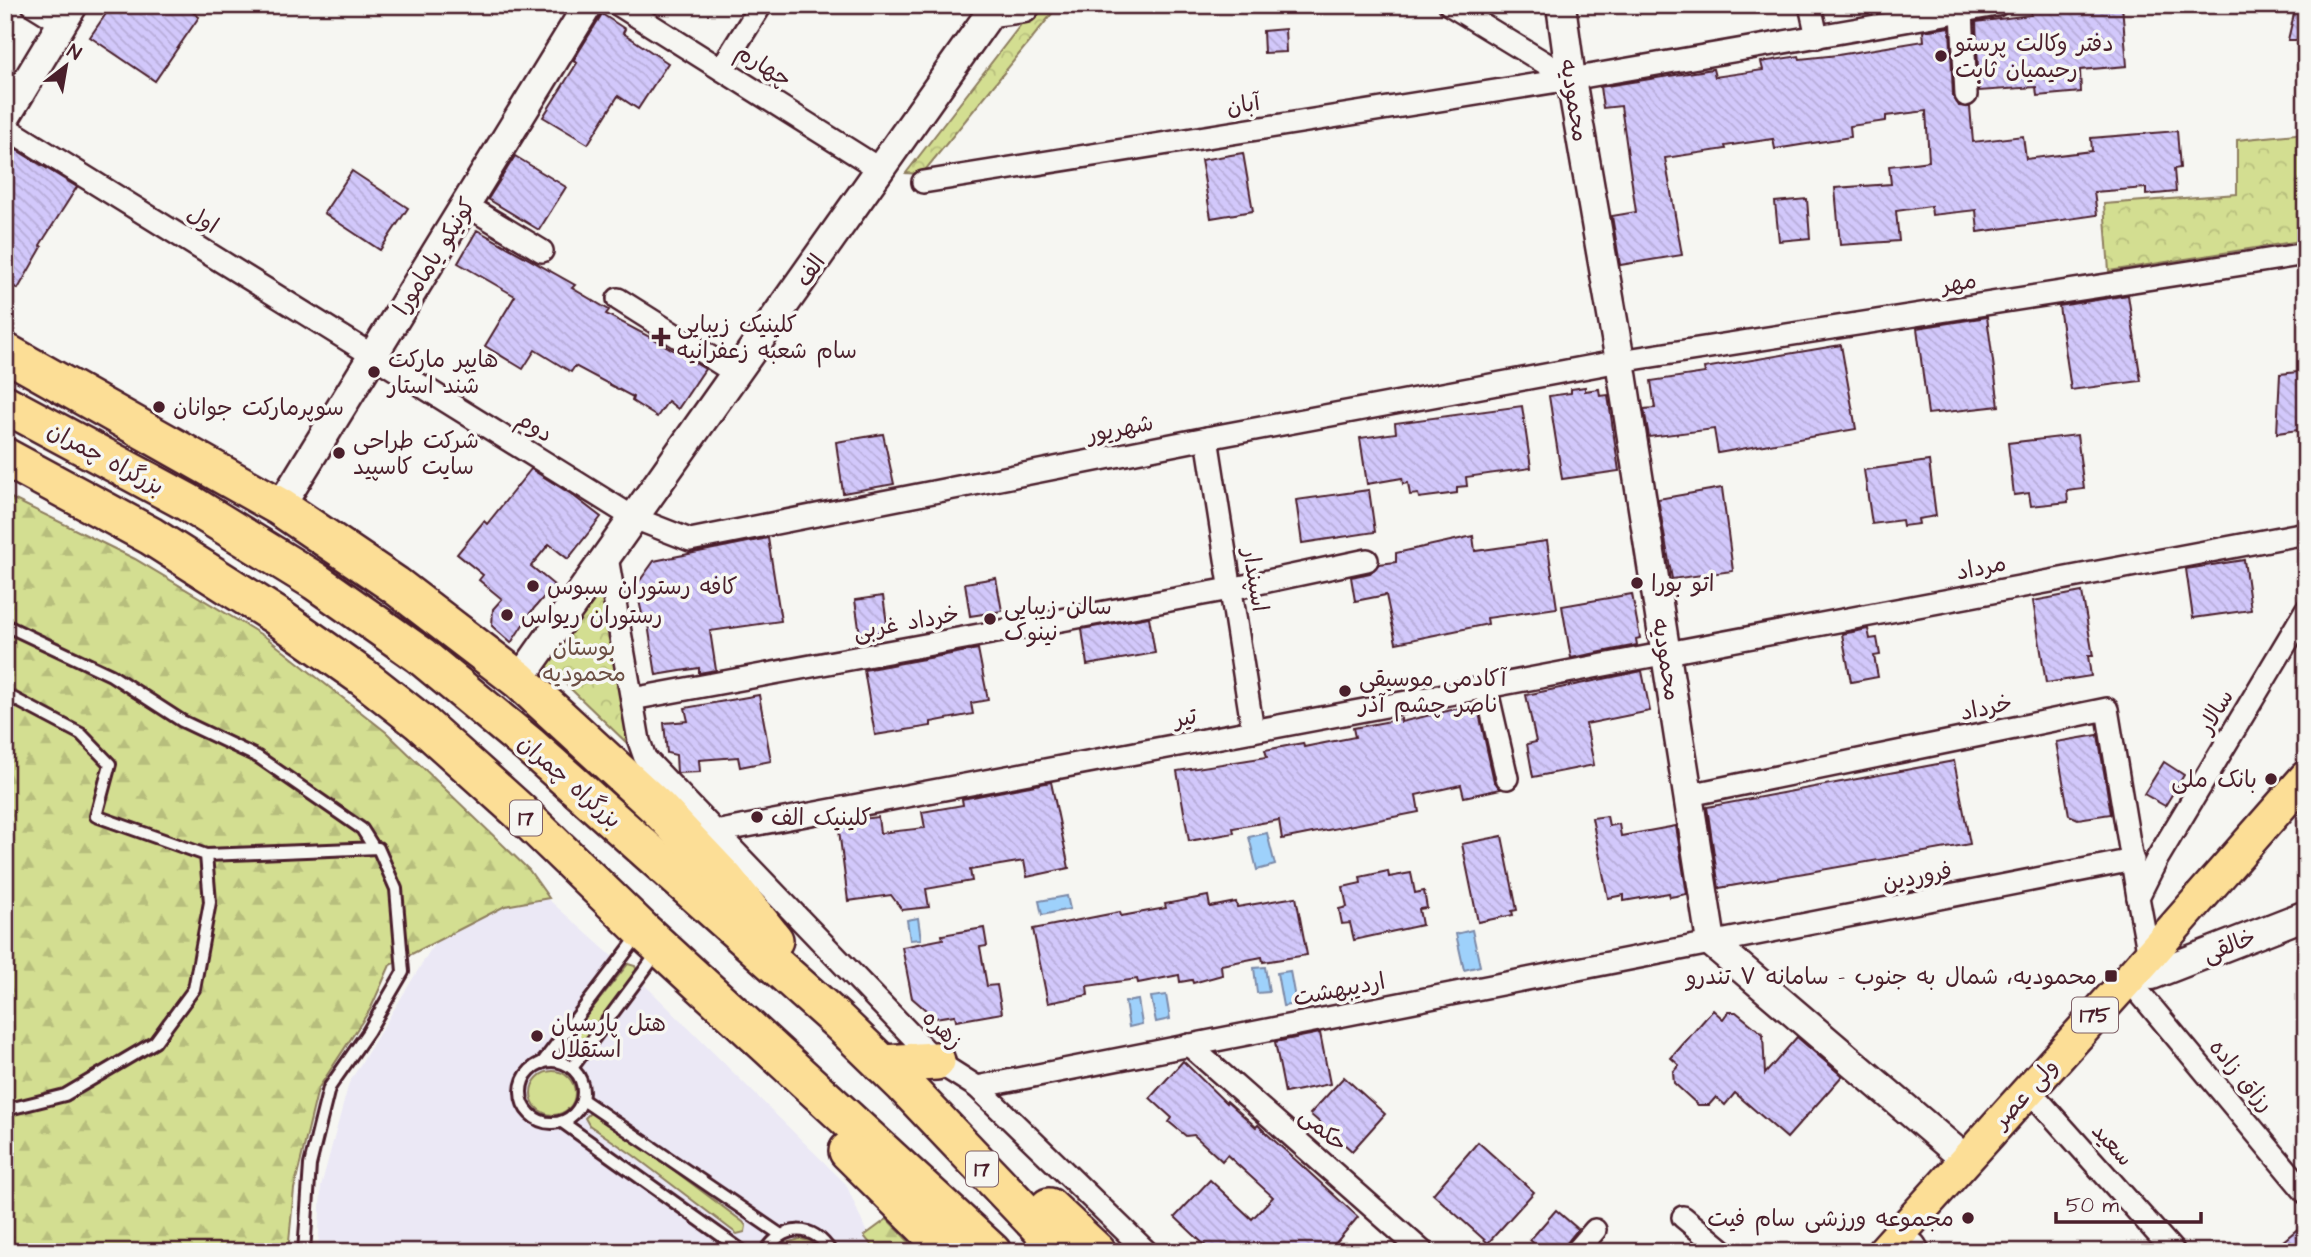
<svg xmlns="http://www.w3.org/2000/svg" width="2311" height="1257" viewBox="0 0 2311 1257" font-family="'Architects Daughter','Playpen Sans Arabic',sans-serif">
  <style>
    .built { fill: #ebe8f5 }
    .green { fill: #d3de91; stroke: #8e7e5e; stroke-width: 2 }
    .forest { fill: url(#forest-firs); stroke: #8e7e5e; stroke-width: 2 }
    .park { fill: url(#park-crowns); stroke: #8e7e5e; stroke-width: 2 }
    .water { fill: #9ed1fb; stroke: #7c8aa8; stroke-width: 2 }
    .building { fill: url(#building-back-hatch); stroke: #4a1f2b; stroke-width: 2 }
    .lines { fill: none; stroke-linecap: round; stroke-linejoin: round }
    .lane-casing { stroke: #4a1f2b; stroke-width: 16 }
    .street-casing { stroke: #4a1f2b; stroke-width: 26 }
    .secondary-casing { stroke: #4a1f2b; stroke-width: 33 }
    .primary-casing { stroke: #4a1f2b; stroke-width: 37 }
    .highway-casing { stroke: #4a1f2b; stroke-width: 42 }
    .lane { stroke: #f6f6f2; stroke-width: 10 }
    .street { stroke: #f6f6f2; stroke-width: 21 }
    .secondary { stroke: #f6f6f2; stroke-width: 28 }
    .primary { stroke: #fcde96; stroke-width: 32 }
    .highway { stroke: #fcde96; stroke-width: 37 }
    .poi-dot { fill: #4a1f2b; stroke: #f6f6f2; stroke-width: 2.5 }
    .labels { text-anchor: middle; stroke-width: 7; stroke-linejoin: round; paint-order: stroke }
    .shield { fill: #f6f6f2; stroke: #7e6067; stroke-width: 2 }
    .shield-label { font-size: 21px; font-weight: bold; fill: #4a1f2b }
    .poi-label { font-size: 23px; fill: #4a1f2b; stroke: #f6f6f2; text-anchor: start }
    .street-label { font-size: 23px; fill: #4a1f2b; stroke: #f6f6f2 }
    .park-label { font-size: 23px; fill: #6c4f44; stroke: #f6f6f2 }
  </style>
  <defs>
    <pattern id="forest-firs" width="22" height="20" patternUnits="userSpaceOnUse" patternTransform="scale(1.75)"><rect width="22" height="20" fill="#d3de91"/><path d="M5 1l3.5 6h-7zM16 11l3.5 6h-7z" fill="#b7be7d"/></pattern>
    <pattern id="park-crowns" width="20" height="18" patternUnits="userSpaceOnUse" patternTransform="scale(1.75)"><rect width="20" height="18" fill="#d3de91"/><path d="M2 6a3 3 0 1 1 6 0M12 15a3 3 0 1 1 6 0" fill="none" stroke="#b7be7d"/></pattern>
    <pattern id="building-back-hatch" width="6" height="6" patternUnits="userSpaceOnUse" patternTransform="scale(1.75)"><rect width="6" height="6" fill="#d2c8fb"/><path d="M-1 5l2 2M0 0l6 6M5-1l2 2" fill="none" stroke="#b6abd7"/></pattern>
  </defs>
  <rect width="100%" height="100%" fill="#f6f6f2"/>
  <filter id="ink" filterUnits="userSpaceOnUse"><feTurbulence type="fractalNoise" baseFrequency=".0143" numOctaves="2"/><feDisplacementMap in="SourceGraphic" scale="14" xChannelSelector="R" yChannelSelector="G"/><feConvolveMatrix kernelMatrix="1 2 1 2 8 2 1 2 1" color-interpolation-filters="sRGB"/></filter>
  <g filter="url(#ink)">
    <path class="built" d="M492,849L650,990L846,1184L875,1252H318L321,1186L349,1083Z"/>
    <g class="green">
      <path d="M628,964L635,966L637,971L572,1056L564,1052L563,1047L568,1039Z"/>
      <circle cx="553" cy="1093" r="22"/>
      <path d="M596,1112L743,1222L746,1226L745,1232L737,1234L633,1155L589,1125L585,1118L590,1113Z"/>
      <path d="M800,1239L810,1241L821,1252H775L782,1244Z"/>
    </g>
    <g class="forest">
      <path d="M5,495L135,559L267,638L386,732L529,870L549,898L505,906L390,965L371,1008L318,1089L294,1189L288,1252H5Z"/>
      <path d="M887,1219L919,1252H877L864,1236Z"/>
    </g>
    <g class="park">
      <path d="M1036,5H1059L922,174L906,173Z"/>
      <path d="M2306,133V240L2109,271L2104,204L2237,194V140Z"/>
      <path d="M599,579L631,747L546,665Z"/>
    </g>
    <g class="water">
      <path d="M1267,833L1275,865L1257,870L1249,837Z"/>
      <path d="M1067,896L1070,909L1042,915L1039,901Z"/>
      <path d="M918,918L921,939L910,940L907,920Z"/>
      <path d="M1472,930L1480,966L1464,970L1456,934Z"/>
      <path d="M1265,967L1269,992L1257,993L1254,968Z"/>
      <path d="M1290,971L1296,1004L1283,1006L1277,973Z"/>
      <path d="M1166,995L1170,1019L1156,1022L1151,997Z"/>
      <path d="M1138,1000L1142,1024L1129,1027L1125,1002Z"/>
    </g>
    <g class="building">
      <path d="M112,5H183L199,17L155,81L90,37Z"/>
      <path d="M2107,5H2122L2127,66L2080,70L2081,92L2037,96L2036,87L1979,91L1976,22L2031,15L2030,11Z"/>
      <path d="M2296,5H2306V40H2288Z"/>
      <path d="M602,14L625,29L623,33L668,63L638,109L618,96L588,144L543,117L577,63L573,61Z"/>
      <path d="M1950,27L1953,96L1959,106L1970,107L1973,142L2023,136L2026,159L2092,151L2091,138L2177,131L2180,168L2174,169L2176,192L2146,195V188L2094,192L2097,215L1978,232L1976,210L1932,215L1931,206L1896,211L1899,241L1840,245L1835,188L1891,184L1889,166L1929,161L1926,111L1886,116V121L1850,126L1851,137L1775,149L1773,139L1725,146L1726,149L1665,158L1682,255L1620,265L1612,216L1636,212L1621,106L1603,108L1600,87L1713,69L1715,77L1763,70L1761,62L1799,56L1800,59L1838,55L1924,41L1923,31Z"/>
      <path d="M1285,29L1286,52L1264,53L1263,31Z"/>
      <path d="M5,143L77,187L40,245L42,247L18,289L5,282V231L14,216L5,211Z"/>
      <path d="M1243,153L1253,211L1211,218L1201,160Z"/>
      <path d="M515,156L566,187L539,230L488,199Z"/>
      <path d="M352,171L408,208L380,250L324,213Z"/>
      <path d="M1807,199L1810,238L1779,241L1775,202Z"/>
      <path d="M477,230L575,285L572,288L609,310L606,314L661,343L705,369L678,409L668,401L657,417L632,401L633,397L575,366L571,372L535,350L523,369L485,346L515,296L458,263Z"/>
      <path d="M2128,295L2141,381L2071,390L2059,306Z"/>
      <path d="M1987,317L1999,406L1928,414L1917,328Z"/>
      <path d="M1841,345L1856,429L1718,453L1714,429L1649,437L1644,409L1655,408L1651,381L1705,373L1704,368Z"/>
      <path d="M2306,371V429L2277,433L2280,374Z"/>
      <path d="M1585,387V391L1599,389L1600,396L1608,395L1619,471L1562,479L1549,396L1571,393V389Z"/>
      <path d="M1522,406L1531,468L1466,477L1467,486L1457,487V493L1419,498L1418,494L1410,495L1408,483L1403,484L1402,478L1367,484L1360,438L1396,433L1395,423Z"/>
      <path d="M883,434L894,484L843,493L836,442Z"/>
      <path d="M2077,435L2084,489L2067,491L2068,502L2031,506L2029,493L2014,495L2008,443Z"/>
      <path d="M1929,461L1936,516L1918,519L1919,524L1903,526L1902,520L1872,524L1864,470Z"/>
      <path d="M531,469L571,494L601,517L568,559L549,544L531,566L554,585L525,619L526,620L511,643L492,626L493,609L502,599L479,580L483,575L457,554L484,521L487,524Z"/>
      <path d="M1722,488L1733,571L1672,579L1658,499Z"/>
      <path d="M1369,490L1375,532L1302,543L1296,500Z"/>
      <path d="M1473,536L1475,551L1547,541L1557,608L1487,618L1488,624L1396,643L1386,595L1355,601L1351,577L1370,573L1379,564L1396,562V553Z"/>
      <path d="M768,538L781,621L710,631L716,670L699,673V668L656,675L647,618L643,619L636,586L654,561Z"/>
      <path d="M2244,560L2251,610L2193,618L2186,569Z"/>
      <path d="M996,578L1002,611L970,616L965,583Z"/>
      <path d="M2082,592L2093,656H2088L2091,676L2046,683L2033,601Z"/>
      <path d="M1632,594L1640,638L1636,639L1637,645L1571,658L1562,606Z"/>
      <path d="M883,596L888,631L860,635L855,600Z"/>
      <path d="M1149,617L1155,653L1087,665L1082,629Z"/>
      <path d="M1868,629L1870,639L1877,638L1880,655L1874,656L1878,677L1851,682L1842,634Z"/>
      <path d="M978,649L988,700L971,703L973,714L931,722V726L875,735L864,670Z"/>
      <path d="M1642,671L1650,711L1586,724L1594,765L1533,777L1527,744L1536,742L1526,695Z"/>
      <path d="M759,695L771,761L740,767L738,757L699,760L700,772L677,773L676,755L667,753L664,723L688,721L685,708Z"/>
      <path d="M1477,704L1494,781L1501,789L1464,797L1461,785L1416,795L1419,812L1282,839L1279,820L1233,828L1234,833L1189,841L1177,771L1267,757L1265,750L1303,743L1304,747L1355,737L1353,728L1401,719V722Z"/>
      <path d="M2098,735L2111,814L2078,819L2069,815L2056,742Z"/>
      <path d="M1954,761L1970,844L1719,888L1707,807Z"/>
      <path d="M2164,762L2184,775L2165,806L2144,794Z"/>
      <path d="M1051,782L1069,868L1027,877L1024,861L970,870L972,881L926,889L929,907L902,910L891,895L848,901L838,822L878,817L880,833L925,828L922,812L963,805L962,799Z"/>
      <path d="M1607,816L1609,826L1619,824L1621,836L1676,826L1687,894L1670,897L1669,893L1624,901V895L1608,898L1592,818Z"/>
      <path d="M1502,836L1517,910L1512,911L1513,915L1478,922L1462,844Z"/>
      <path d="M1388,871L1389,877L1411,873L1415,893L1424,891L1427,908L1419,909L1422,925L1354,940L1350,923L1342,924L1339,909L1347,907L1343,887L1361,883L1360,877Z"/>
      <path d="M1208,896L1210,907L1236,902L1237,907L1296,897L1307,955L1263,962L1262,957L1221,965L1222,975L1193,983L1192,980L1180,982L1179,975L1138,983L1137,979L1087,986L1088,995L1048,1003L1033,929L1120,912L1121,916L1166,908L1165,904Z"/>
      <path d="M984,928L987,946L980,947L987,986L997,985L1002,1013L956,1021L955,1015L935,1018L912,998L902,947L943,939L942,935Z"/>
      <path d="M1713,1010L1723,1019L1728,1012H1736L1763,1034L1765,1074L1797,1037L1842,1076L1787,1138L1735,1093L1725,1105L1716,1097L1709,1105H1698L1674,1083L1673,1072L1679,1065L1671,1058Z"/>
      <path d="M1320,1033L1330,1084L1285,1093L1275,1042Z"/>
      <path d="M1183,1061L1226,1103L1227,1101L1256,1127L1258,1125L1266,1133L1358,1217L1328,1252H1212L1175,1217L1210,1180L1252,1219L1273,1197L1227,1155L1222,1161L1194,1135L1186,1136L1169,1122L1172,1118L1150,1098Z"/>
      <path d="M1344,1077L1385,1114L1352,1151L1310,1114Z"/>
      <path d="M1478,1142L1534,1192L1488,1243L1433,1194Z"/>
      <path d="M1556,1210L1578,1229L1566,1244L1563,1252H1543L1530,1240Z"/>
      <path d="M2306,1222V1252H2270Z"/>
    </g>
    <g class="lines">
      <g class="lane-casing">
        <g id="lane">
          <path d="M5,625L111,675L182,721L258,757L362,829L374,848"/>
          <path d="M5,694L81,734L110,764L96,816L206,855L210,902L194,989L155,1042L65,1095L5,1110"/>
          <path d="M206,855L378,848L396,889L403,972L368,1032L329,1088L310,1165L304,1252"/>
          <circle cx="552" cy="1092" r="31"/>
          <path d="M542,1063L639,935"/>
          <path d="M572,1068L658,952"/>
          <path d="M583,1100L781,1235"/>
          <path d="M562,1122L744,1252"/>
          <path d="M765,1252C783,1224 813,1223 831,1252"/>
        </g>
      </g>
      <g class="street-casing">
        <g id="street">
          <path d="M33,5L62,23"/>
          <path d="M619,5L881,170"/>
          <path d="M1450,5L1571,79"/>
          <path d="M1810,5L1817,37"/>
          <path d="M1962,11L1966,95"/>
          <path d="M721,69L761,5"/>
          <path d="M5,127L634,518L690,540L1207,438L1620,361L2306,254"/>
          <path d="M923,182L1571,79L1997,5"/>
          <path d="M466,205L542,251"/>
          <path d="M618,299L737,374"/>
          <path d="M1207,438L1253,731"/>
          <path d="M607,557L639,741L645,758L936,1061L977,1087L1147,1252"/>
          <path d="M1486,687L1507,778"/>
          <path d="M632,699L1230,589L1367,560"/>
          <path d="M1689,795L2107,709L2138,897"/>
          <path d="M715,832L2306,533"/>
          <path d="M2149,956L2138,897L2157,859L2306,610"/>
          <path d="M2138,991L2306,1193"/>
          <path d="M1189,1045L1423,1252"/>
          <path d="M977,1087L2133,860"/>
          <path d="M2040,1102L2174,1252"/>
          <path d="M1683,1217L1725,1252"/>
          <path d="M1576,1252L1595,1230"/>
        </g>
      </g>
      <g class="secondary-casing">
        <g id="secondary">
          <path d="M1561,5L1571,79L1620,361L1711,942L1965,1159"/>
          <path d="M5,118L73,5"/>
          <path d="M280,507L588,5"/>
          <path d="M519,680L991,12L1024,8L1026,5"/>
          <path d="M2152,975L2306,915"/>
          <path d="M1912,1247L1915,1252"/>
        </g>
      </g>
      <g class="primary-casing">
        <path id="primary" d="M1883,1252L2149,956L2306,777"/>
      </g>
      <g class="highway-casing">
        <g id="highway">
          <path d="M5,352L280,507L395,585L519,680L657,807L726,880L774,940"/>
          <path d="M5,404L187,502L315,581L420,655L530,746L837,1020L904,1085L1063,1252"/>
          <path d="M5,457L151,536L275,615L363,677L420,722L518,810L642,930L992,1252"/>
          <path d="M882,1064L936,1061"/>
          <path d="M848,1151L950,1252"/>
          <path d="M1049,1207L1097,1252"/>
        </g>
      </g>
      <use href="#lane" class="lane"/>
      <use href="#street" class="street"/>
      <use href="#secondary" class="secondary"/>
      <use href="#primary" class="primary"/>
      <use href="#highway" class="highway"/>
    </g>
  </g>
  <g class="poi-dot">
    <circle cx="1941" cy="56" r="7"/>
    <path d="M657.5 326.5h7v7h7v7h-7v7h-7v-7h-7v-7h7z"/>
    <circle cx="374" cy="372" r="7"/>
    <circle cx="159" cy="407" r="7"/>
    <circle cx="339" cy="453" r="7"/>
    <circle cx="1637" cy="583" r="7"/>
    <circle cx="533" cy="586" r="7"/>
    <circle cx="507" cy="615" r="7"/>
    <circle cx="990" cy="619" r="7"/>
    <circle cx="1345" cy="691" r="7"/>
    <circle cx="2271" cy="779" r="7"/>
    <circle cx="757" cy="817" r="7"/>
    <rect x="2104" y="969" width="14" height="14" rx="3.5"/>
    <circle cx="537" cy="1036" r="7"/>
    <circle cx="1968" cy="1218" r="7"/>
  </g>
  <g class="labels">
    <g class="shield">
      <rect x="510" y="800.5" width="32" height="35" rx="5"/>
      <rect x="2072" y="997.5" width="46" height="35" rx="5"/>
      <rect x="966" y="1151.5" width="32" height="35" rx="5"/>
    </g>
    <g class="shield-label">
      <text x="526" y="825">17</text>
      <text x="2095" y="1022">175</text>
      <text x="982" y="1176">17</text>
    </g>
    <g class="poi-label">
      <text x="1955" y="51">دفتر وکالت پرستو<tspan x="1955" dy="26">رحیمیان ثابت</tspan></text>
      <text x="677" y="332">کلینیک زیبایی<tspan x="677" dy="26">سام شعبه زعفرانیه</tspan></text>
      <text x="388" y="367">هایپر مارکت<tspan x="388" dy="26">شند استار</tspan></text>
      <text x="173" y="415">سوپرمارکت جوانان</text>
      <text x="353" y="448">شرکت طراحی<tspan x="353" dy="26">سایت کاسپید</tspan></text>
      <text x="1651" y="591">اتو بورا</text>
      <text x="547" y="594">کافه رستوران سبوس</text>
      <text x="1004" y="614">سالن زیبایی<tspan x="1004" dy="26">نینوک</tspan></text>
      <text x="521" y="623">رستوران ریواس</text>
      <text x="1359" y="686">آکادمی موسیقی<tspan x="1359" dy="26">ناصر چشم آذر</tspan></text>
      <text x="2257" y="787" text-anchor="end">بانک ملی</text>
      <text x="771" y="825">کلینیک الف</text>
      <text x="2097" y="984" text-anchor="end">محمودیه، شمال به جنوب - سامانه ۷ تندرو</text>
      <text x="551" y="1031">هتل پارسیان<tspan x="551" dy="26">استقلال</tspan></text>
      <text x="1954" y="1226" text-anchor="end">مجموعه ورزشی سام فیت</text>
    </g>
    <g class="street-label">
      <text transform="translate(764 65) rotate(32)" y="8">چهارم</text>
      <text transform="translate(1575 100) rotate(81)" y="8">محمودیه</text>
      <text transform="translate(1243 104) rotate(-9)" y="8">آبان</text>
      <text transform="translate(203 219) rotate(32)" y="8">اول</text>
      <text transform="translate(434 256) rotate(-58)" y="8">کونیکو یامامورا</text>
      <text transform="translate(810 270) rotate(-55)" y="8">الف</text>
      <text transform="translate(1959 282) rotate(-9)" y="8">مهر</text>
      <text transform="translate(535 426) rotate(32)" y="8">دوم</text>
      <text transform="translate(1120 428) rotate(-11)" y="8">شهریور</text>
      <text transform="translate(106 458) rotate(28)" y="8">بزرگراه چمران</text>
      <text transform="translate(1981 567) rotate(-11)" y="8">مرداد</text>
      <text transform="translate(1256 580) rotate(81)" y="8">اسپندار</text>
      <text transform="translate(906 622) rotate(-10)" y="8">خرداد غربی</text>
      <text transform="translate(1667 659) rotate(81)" y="8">محمودیه</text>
      <text transform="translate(1986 707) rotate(-12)" y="8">خرداد</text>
      <text transform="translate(2215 711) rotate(-59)" y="8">سالار</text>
      <text transform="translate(1185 717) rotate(-11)" y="8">تیر</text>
      <text transform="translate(570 781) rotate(41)" y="8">بزرگراه چمران</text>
      <text transform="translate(1917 876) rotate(-11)" y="8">فروردین</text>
      <text transform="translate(2229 945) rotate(-21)" y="8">خالقی</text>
      <text transform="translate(1339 989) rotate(-11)" y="8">اردیبهشت</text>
      <text transform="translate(943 1029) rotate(43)" y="8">زهره</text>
      <text transform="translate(2242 1075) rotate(50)" y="8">رزاق زاده</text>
      <text transform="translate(2025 1093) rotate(-48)" y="8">ولی عصر</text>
      <text transform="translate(1324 1129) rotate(41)" y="8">حکمی</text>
      <text transform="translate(2113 1144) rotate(48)" y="8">سعید</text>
    </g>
    <g class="park-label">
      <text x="584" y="655">بوستان<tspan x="584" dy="26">محمودیه</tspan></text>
    </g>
  </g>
  <rect width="2311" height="1257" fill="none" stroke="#f6f6f2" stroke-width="28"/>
  <rect x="14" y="14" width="2283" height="1229" fill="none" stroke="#4a1f2b" stroke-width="2.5" filter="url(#ink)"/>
  <g transform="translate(66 66) rotate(31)" stroke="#f6f6f2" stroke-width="5" paint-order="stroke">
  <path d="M0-5L12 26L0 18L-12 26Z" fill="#4a1f2b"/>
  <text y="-10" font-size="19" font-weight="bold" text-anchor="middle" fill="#4a1f2b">N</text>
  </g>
  <path d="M2056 1212v10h145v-10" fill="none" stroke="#4a1f2b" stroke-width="3.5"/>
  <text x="2066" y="1212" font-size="21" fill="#4a1f2b" stroke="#f6f6f2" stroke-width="5" paint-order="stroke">50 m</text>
</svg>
